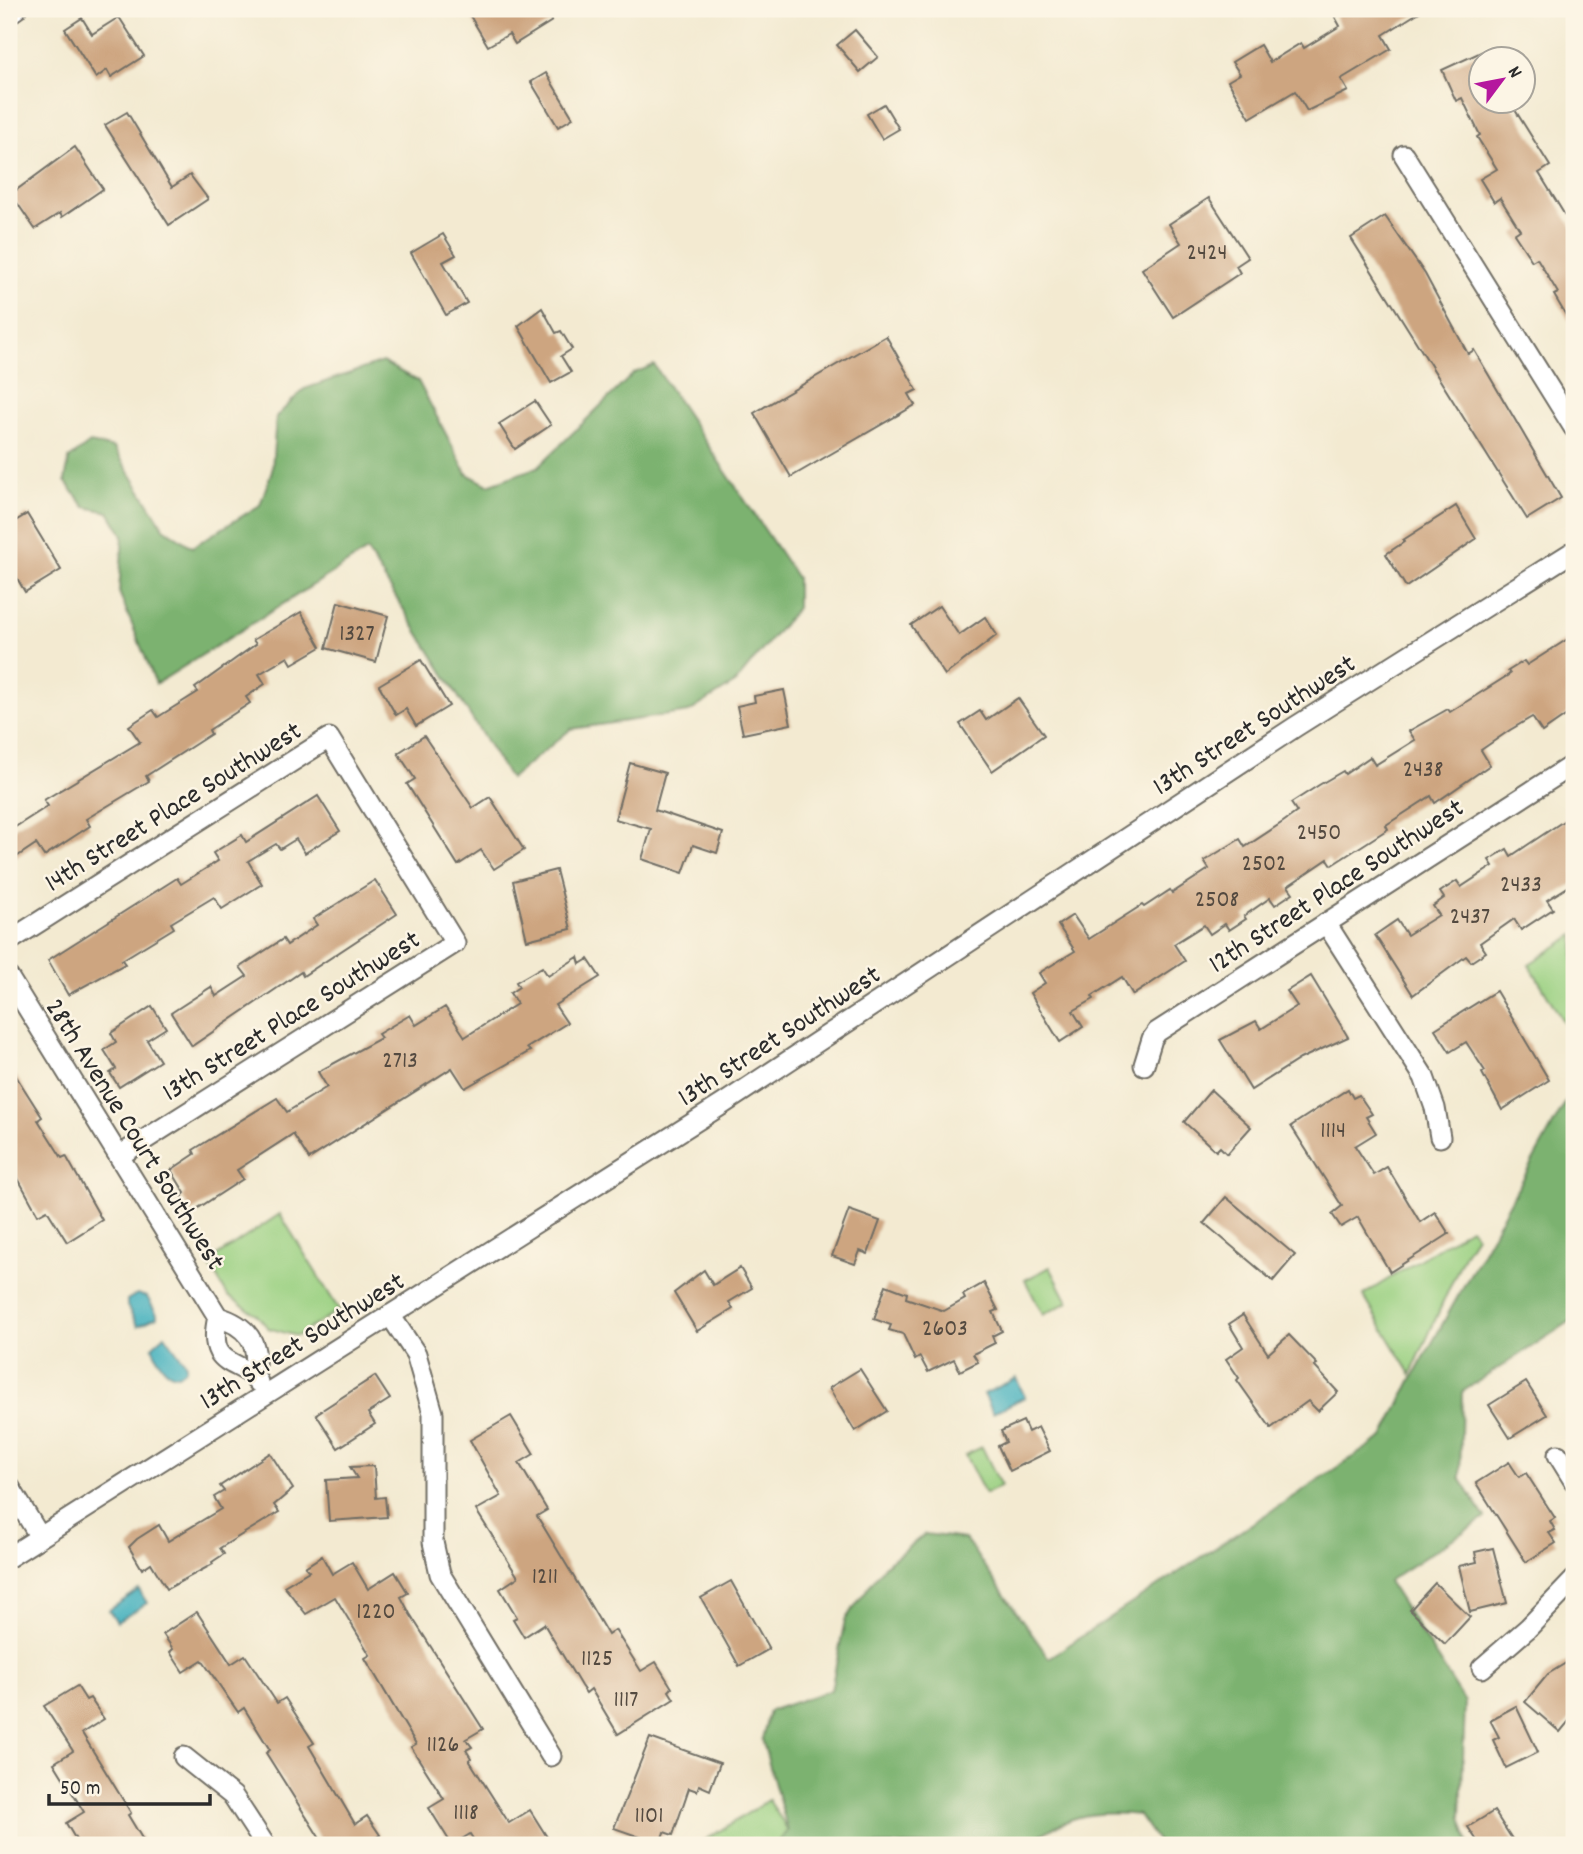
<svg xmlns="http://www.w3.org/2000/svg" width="1583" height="1854" viewBox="0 0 1583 1854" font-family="Dekko,sans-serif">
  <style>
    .green { fill: #9ad081; stroke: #627e56; stroke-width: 2 }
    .forest { fill: #7bb26f; stroke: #536e4d; stroke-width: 2 }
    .water { fill: #42b0be; stroke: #366e74; stroke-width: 2 }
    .building { fill: #cda580 }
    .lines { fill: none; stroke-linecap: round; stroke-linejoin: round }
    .street-casing { stroke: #716e65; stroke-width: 23 }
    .street { stroke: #fff; stroke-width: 19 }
    .labels { text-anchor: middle; stroke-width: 5; stroke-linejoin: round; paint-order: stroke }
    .number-label { font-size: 24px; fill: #544a40 }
    .street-label { font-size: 28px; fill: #2b2b2b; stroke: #fcf5e5 }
  </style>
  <rect width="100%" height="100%" fill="#fcf5e5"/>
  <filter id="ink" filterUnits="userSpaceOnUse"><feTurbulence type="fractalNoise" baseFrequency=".0143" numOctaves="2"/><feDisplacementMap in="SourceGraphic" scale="14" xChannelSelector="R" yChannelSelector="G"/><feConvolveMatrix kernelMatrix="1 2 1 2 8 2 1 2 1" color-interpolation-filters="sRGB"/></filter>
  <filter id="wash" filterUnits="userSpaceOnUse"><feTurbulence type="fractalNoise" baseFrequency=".00686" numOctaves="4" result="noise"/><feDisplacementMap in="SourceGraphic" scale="28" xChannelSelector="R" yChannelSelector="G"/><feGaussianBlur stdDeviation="1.57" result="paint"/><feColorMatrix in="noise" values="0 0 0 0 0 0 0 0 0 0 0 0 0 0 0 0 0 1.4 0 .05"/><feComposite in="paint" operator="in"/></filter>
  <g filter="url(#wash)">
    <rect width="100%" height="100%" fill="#f3ead1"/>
    <g class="green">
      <path d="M1574,935V1032L1567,1028L1529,964Z"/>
      <path d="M280,1214L339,1310L297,1336L268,1328L257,1315L228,1296L208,1262Z"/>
      <path d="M1470,1228L1476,1236L1465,1253L1411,1374L1363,1295Z"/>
      <path d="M1050,1267L1068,1302L1043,1315L1025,1280Z"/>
      <path d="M982,1447L1001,1486L985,1494L965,1455Z"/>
      <path d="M769,1800L788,1831L776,1845H697Z"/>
    </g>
    <g class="forest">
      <path d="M382,362L418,381L467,474L488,485L538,467L634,373L654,365L797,578V608L735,683L689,712L571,729L510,779L367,551L156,684L119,592L123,535L109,512L85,507L65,481L69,459L90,443L114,448L164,528L192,547L260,505L272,470L276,417L304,389Z"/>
      <path d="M1574,1087V1319L1462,1392L1460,1478L1485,1518L1388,1581L1465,1702L1461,1817L1469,1845H1160L1139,1815C1086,1810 1069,1816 1024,1845H776L788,1831L762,1739L769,1711L831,1690L845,1620L884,1566L925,1534L965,1539L1049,1658L1383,1437L1412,1379Z"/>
    </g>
    <g class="water">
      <path d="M137,1294L147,1297L157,1314V1317L138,1326L127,1306V1300Z"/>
      <path d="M165,1335L186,1364V1369L178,1375C163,1375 158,1358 152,1347Z"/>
      <path d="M1016,1378L1025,1397L993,1413L984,1394Z"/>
      <path d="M139,1590L147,1603L117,1622L109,1610Z"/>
    </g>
    <g id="blocks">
      <g class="building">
        <path d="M466,9H544L552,21L515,44L509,34L488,46Z"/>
        <path d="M1348,9H1424L1383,35L1391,49L1341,79L1348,91L1307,111L1295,91L1250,118L1228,81L1240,74L1232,62L1260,45L1270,62L1301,43L1304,48L1340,26L1335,17Z"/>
        <path d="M119,17L144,56L111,77L107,70L96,78L65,29L82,18L92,34Z"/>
        <path d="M855,30L878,57L860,72L837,45Z"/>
        <path d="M1481,52V102H1510L1550,166L1539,173L1574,230V329L1554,295L1558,293L1537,258L1532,261L1514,234L1520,230L1500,198L1494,202L1480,179L1497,169L1477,137L1480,135L1462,98L1456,101L1442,70Z"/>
        <path d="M546,73L573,118L558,127L531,82Z"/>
        <path d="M884,104L899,129L882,139L867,114Z"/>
        <path d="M127,112L172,187L190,175L208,199L169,225L105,125Z"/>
        <path d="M75,147L103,189L62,217L60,213L35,229L11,194Z"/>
        <path d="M1209,198L1248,258L1236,266L1240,273L1173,317L1142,269L1181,243L1169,224Z"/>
        <path d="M1385,216L1425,274L1468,354L1474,350L1561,498L1527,519L1351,238Z"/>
        <path d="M443,234L456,255L443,262L467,303L446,315L411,253Z"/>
        <path d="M542,308L556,333L561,331L572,349L561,356L571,372L551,383L518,326Z"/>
        <path d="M886,336L917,390L909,394L915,405L791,477L754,413Z"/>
        <path d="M535,401L551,425L515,449L499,424Z"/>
        <path d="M1456,506L1476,539L1406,587L1386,554L1404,542L1403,540Z"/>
        <path d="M27,514L61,570L25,592L9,564V525Z"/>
        <path d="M338,602L388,616L376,662L326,648Z"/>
        <path d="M939,606L959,635L985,617L997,635L945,675L911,625Z"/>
        <path d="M301,612L321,647L292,664L288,657L259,674L265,684L246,697L250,703L209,730L211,734L146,776L149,781L86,819L90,826L44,856L36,844L9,862V831L48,806L44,800L140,742L129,726L153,710L158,717L198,692L195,688L256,644L253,640Z"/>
        <path d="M1574,635V710L1542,732L1532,717L1510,730L1481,750L1490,765L1435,803L1431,796L1386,825L1388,829L1332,865L1328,859L1288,886L1293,893L1275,905L1270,898L1244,916L1246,919L1229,930L1225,924L1210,934L1204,925L1174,944L1185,961L1133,995L1122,977L1092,996L1094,999L1073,1011L1083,1027L1060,1042L1030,993L1045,983L1039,973L1075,951L1058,925L1073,915L1089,939L1142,905L1144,907L1170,890L1172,893L1209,869L1204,861L1240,839L1245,847L1283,822L1297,812L1291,803L1319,785L1343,771L1345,774L1370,757L1375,765L1415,740L1409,731L1448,709L1450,712L1510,674L1508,671L1524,661L1527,665Z"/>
        <path d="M421,660L449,706L416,726L406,709L396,715L379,685Z"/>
        <path d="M784,690L791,724L743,734L737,706L755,702L754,696Z"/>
        <path d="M1018,698L1044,735L992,771L960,724L980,711L986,720Z"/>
        <path d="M424,736L473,808L490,797L524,850L494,869L481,850L458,865L407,784L415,779L398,753Z"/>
        <path d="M630,763L665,773L655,810L723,833L717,853L693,845L683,873L642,859L651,829L615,819Z"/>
        <path d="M318,796L340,831L305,853L296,839L280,849L276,844L248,861L262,884L222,909L214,897L171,923L174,928L122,960L125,964L68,995L48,960L177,878L181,884L218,861L213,853L242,835L246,842Z"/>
        <path d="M1574,814V883L1547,900L1553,909L1521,930L1514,919L1480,943L1486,952L1471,962L1466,956L1413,995L1375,935L1397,920L1407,935L1439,915L1433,906L1444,898L1440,892L1457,881L1461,887L1493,866L1489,860L1507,849L1511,856Z"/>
        <path d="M556,870L571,929L527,940L513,881Z"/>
        <path d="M375,880L397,914L303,976L301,972L192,1046L171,1013L211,987L216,996L247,976L240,967L283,939L287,945L317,925L313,919Z"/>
        <path d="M578,957L580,964L588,959L600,977L555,1005L567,1023L527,1048L530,1051L465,1088L452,1068L309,1159L293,1134L237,1170L243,1179L192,1212L182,1196L185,1193L171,1170L195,1154L193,1150L277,1098L287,1112L327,1087L318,1072L381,1038L378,1034L410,1015L416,1025L445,1007L465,1037L517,1004L510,993L519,987L516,982L542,967L548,976Z"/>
        <path d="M1311,976L1348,1037L1300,1059L1251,1090L1220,1040L1256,1021L1261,1029L1297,1006L1287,991Z"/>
        <path d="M1496,991L1549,1080L1502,1110L1482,1073L1485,1071L1466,1042L1450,1052L1435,1029Z"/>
        <path d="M152,1006L166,1028L147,1040L160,1061L119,1087L110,1073L116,1069L104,1050L116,1042L111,1033Z"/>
        <path d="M9,1065L42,1117L38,1120L62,1158L66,1156L102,1220L67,1242L47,1210L38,1215L9,1162Z"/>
        <path d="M1348,1089L1353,1098L1359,1095L1372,1114L1366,1117L1376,1133L1355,1146L1374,1175L1387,1167L1420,1222L1435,1212L1449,1234L1390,1272L1358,1217L1341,1227L1332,1214L1342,1206L1291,1126Z"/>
        <path d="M1211,1090L1251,1127L1227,1154L1220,1147L1216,1151L1184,1122Z"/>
        <path d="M1226,1197L1295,1255L1273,1281L1204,1223Z"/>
        <path d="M849,1210L880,1221L868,1254L860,1251L855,1264L832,1256Z"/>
        <path d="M740,1268L752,1288L729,1302L733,1309L697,1331L674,1293L704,1270L713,1285Z"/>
        <path d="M984,1283L998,1310L993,1312L1002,1331L992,1336L995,1343L973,1354L978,1362L960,1371L954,1359L928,1372L920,1357L915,1360L903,1334L889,1330L891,1325L874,1319L886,1285L907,1293L906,1298L944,1311L965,1299L963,1295Z"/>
        <path d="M1243,1315L1268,1354L1289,1335L1317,1364L1314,1366L1338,1392L1318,1411L1308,1401L1271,1428L1237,1380L1239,1378L1226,1359L1243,1347L1229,1324Z"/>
        <path d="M860,1369L887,1411L855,1431L829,1388Z"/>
        <path d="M375,1376L390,1399L368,1413L375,1424L338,1448L316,1414Z"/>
        <path d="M1526,1382L1547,1415L1510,1438L1489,1405Z"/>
        <path d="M511,1416L534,1454L519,1463L547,1510L537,1516L572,1574L608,1635L615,1630L641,1671L656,1662L672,1688L669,1691L674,1699L618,1734L591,1689L586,1693L581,1686L544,1624L524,1637L513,1619L517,1617L500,1589L518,1577L476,1510L501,1496L470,1440Z"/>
        <path d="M1023,1421L1028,1432L1038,1427L1050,1451L1010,1471L998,1446L1006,1442L1001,1431Z"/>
        <path d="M270,1453L293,1489L274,1505L279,1512L220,1548L224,1554L212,1562L213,1564L167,1589L151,1563L142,1569L129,1547L137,1539L159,1525L168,1541L221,1509L214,1497L224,1491L220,1486Z"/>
        <path d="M1509,1462L1519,1477L1526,1473L1555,1518L1550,1521L1555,1530L1549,1533L1556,1543L1526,1562L1476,1483Z"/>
        <path d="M374,1466L376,1498L385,1497L387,1517L329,1521L326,1480L357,1478L350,1467Z"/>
        <path d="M1493,1548L1507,1603L1470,1612L1459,1566L1477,1562L1475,1552Z"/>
        <path d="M322,1556L332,1574L352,1562L368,1589L395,1572L408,1593L401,1597L410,1614L483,1729L466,1739L472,1747L466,1750L471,1758L469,1760L509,1823L530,1810L552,1845H477L470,1834L452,1845L429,1808L444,1799L411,1747L416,1744L365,1658L370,1655L335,1597L306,1614L284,1586L309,1571L305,1567Z"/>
        <path d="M731,1581L769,1649L739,1666L701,1598Z"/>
        <path d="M1435,1583L1470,1617L1445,1644L1410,1610Z"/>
        <path d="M197,1612L231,1664L245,1655L277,1703L285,1698L314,1743L309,1746L355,1824L367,1816L380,1835L364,1845H324L266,1753L270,1750L244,1708L238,1712L202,1660L183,1672L170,1652L173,1649L163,1634Z"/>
        <path d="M1574,1658V1715L1560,1732L1525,1702L1548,1674Z"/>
        <path d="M77,1686L86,1700L90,1698L104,1719L82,1733L131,1813L128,1815L146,1845H79L66,1823L84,1812L54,1763L73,1751L44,1706Z"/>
        <path d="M1516,1706L1538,1752L1506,1768L1493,1740L1499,1737L1490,1720Z"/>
        <path d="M650,1738L720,1763L710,1790L699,1785L697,1791L689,1788L673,1835L664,1832L660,1844L614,1828Z"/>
        <path d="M1494,1811L1516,1845H1480L1468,1827Z"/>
      </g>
    </g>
  </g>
  <g filter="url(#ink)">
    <use href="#blocks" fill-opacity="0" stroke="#716e65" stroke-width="2"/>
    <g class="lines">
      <g class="street-casing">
        <g id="street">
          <path d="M9,14L16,9"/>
          <path d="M1404,155L1574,428"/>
          <path d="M1326,923L1424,1077L1435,1108L1440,1137"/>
          <path d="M9,941L329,738L455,943L119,1156"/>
          <path d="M9,978L218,1317C246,1325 262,1344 253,1373"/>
          <path d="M1144,1065L1152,1039L1157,1032L1574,764"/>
          <path d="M390,1315L416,1354L433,1413V1542L440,1574L551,1756"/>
          <path d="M218,1317C205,1371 243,1358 258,1382"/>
          <path d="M1558,1455L1574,1481"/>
          <path d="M9,1486L40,1537"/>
          <path d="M9,1557L723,1104L1295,727L1574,551"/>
          <path d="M1482,1668L1528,1628L1574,1580"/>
          <path d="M184,1757L233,1796L265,1845"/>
        </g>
      </g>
      <use href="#street" class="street"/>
    </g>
  </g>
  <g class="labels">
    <g class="number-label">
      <text x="1207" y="259">2424</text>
      <text x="357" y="640">1327</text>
      <text x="1423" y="776">2438</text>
      <text x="1319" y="839">2450</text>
      <text x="1264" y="870">2502</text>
      <text x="1521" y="891">2433</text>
      <text x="1217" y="906">2508</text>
      <text x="1470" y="923">2437</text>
      <text x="400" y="1067">2713</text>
      <text x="1333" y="1137">1114</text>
      <text x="945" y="1335">2603</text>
      <text x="545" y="1583">1211</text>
      <text x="376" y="1618">1220</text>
      <text x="597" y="1665">1125</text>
      <text x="626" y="1706">1117</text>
      <text x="443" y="1751">1126</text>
      <text x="466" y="1819">1118</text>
      <text x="649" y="1822">1101</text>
    </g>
    <g class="street-label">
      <text transform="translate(1253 723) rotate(-33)" y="10">13th Street Southwest</text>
      <text transform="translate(172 805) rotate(-32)" y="10">14th Street Place Southwest</text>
      <text transform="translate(1335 884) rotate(-33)" y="10">12th Street Place Southwest</text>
      <text transform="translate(290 1014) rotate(-32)" y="10">13th Street Place Southwest</text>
      <text transform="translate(778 1034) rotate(-33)" y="10">13th Street Southwest</text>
      <text transform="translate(137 1133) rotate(58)" y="10">28th Avenue Court Southwest</text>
      <text transform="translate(301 1339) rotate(-32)" y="10">13th Street Southwest</text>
    </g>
  </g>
  <rect width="1583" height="1854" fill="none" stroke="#fcf5e5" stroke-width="35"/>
  <g transform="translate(1502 80) rotate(58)"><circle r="33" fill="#fcf5e5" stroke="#a8a49b" stroke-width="2"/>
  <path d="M0-5L12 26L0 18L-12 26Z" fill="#b5179e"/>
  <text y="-10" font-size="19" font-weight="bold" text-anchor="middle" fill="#2b2b2b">N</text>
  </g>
  <path d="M49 1794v10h161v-10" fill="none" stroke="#2b2b2b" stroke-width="3.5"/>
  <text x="60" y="1794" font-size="21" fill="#2b2b2b" stroke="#fcf5e5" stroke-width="5" paint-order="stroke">50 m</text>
</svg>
